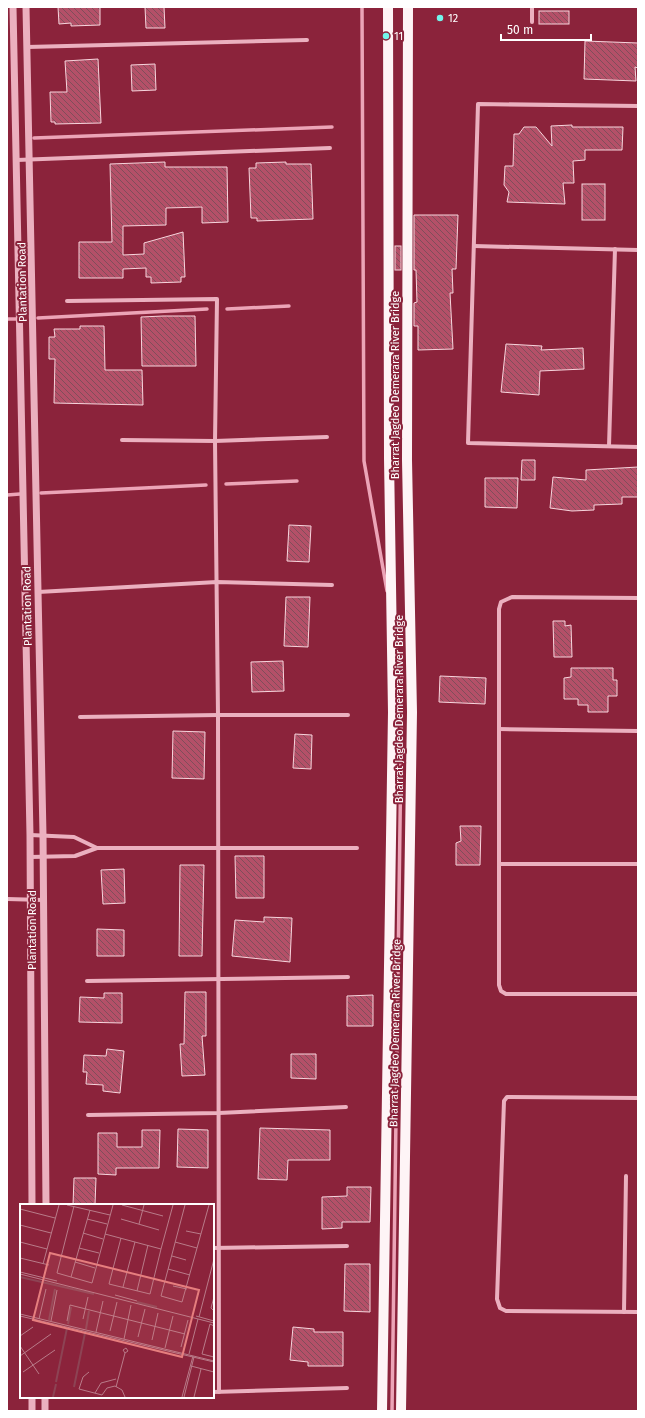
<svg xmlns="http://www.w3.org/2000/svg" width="645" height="1418" viewBox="0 0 645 1418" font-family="'Fira Sans',sans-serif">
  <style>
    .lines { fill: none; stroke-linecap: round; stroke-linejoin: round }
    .stream { stroke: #eca4b7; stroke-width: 3.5 }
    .building { fill: url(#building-back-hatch); stroke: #f8d5dd }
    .minor { stroke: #ebb0bf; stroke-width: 4 }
    .tertiary { stroke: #ebb0bf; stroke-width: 7 }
    .primary { stroke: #fef4f6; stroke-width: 10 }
    .poi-dot { fill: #73f6eb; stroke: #8b233b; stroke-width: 1.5 }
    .labels { text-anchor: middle; stroke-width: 4; stroke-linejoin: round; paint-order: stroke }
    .poi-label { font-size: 11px; fill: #fff; stroke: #8b233b; text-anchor: start }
    .street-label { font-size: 11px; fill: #fff; stroke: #8b233b }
    .inset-river { fill: none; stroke: #8d4354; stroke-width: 2 }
    .inset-road { fill: none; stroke: #b97b89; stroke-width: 1 }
    .view { fill: #e67e7e; fill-opacity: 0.15; stroke: #e67e7e; stroke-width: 2 }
    .inset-edge { fill: none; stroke: #fff; stroke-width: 2 }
  </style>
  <defs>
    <pattern id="building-back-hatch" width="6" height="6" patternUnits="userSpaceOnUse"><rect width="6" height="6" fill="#b45068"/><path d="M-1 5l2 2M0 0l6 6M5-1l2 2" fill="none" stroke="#804e5a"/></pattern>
  </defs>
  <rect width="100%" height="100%" fill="#8b233b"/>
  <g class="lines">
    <g class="stream">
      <path d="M362,7L364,461L387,591"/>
      <path d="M34,138L332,127"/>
      <path d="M227,309L289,306"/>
      <path d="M38,318L207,309"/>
      <path d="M7,319H16"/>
      <path d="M226,484L297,481"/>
      <path d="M41,493L206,485"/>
      <path d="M7,495L20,494"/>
      <path d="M392,1411L402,678L396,647"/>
    </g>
  </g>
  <g class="building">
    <path d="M58,7H100V25L71,26V23L59,24Z"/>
    <path d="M145,7H164L165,28H146Z"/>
    <rect x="539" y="11" width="30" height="13"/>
    <path d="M585,41L638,43V68L635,67L636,81L584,79Z"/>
    <path d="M98,59L101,123L55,124V122H51L50,92H67L65,61Z"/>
    <path d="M155,64L156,90L132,91L131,65Z"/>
    <path d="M572,125V127H623L622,150H585V160L573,161L574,183H563L565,204L507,202L509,192L504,185L505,166H513L514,134H519L524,127H536L552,146L551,126Z"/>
    <path d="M165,162V167H227L228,222L202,223V207L166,208V225L123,226V255L144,254V243L183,232L185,277H181V282L151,283V277H146V268L123,269V278H79V242H112L110,164Z"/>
    <path d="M286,162V164H311L313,219L257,221V218H251L249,168H256V163Z"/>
    <rect x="582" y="184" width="23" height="36"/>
    <path d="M414,215H458L456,269H452L453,293H450L453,349L418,350V326H414V303L417,302L416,270H414Z"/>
    <rect x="395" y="246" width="6" height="24"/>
    <path d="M163,316H195L196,366H142L141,317Z"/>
    <path d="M80,326H104L105,370H142L143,405L54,403L55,359H49V337H55L54,329H80Z"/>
    <path d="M506,344L542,346L541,350L583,348L584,369L540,371L539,395L501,392Z"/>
    <path d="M522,460H535V480H521Z"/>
    <path d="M638,467V497H622V504L594,505V510L572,511L550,508L553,477L586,480V470Z"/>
    <path d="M485,478H518L517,508L485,507Z"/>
    <path d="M289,525L311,526L309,562L287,561Z"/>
    <path d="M286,597H310L308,647L284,646Z"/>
    <path d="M553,621H565V626L571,625L572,657H554Z"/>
    <path d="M283,661L284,691L252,692L251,662Z"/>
    <path d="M571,668H613V680H617V696H608V712H588V705H578V699H564V678L571,677Z"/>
    <path d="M440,676L486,678L485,704L439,702Z"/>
    <path d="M173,731L205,732L204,779L172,778Z"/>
    <path d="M295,734L312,735L311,769L293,768Z"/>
    <path d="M460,826H481L480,865H456V843L461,841Z"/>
    <path d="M235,856H264V898H236Z"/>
    <path d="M180,865H204L202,956H179Z"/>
    <path d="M124,869L125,903L103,904L101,870Z"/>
    <path d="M264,917L292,918L290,962L232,956L235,920L264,922Z"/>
    <path d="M97,929L124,930V956H97Z"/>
    <path d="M185,992H206V1036H202L205,1075L182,1076L180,1044H184Z"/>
    <path d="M104,993H122V1023L79,1022L80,997L104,998Z"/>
    <path d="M373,995V1026H347V996Z"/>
    <path d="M107,1049L124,1051L120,1093L103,1091V1085L86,1084L87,1072H83L84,1055L106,1056Z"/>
    <path d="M291,1054H316V1079L291,1078Z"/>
    <path d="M260,1128L330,1130V1160H288L287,1180L258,1179Z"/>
    <path d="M178,1129L208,1130V1168L177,1167Z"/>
    <path d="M142,1130H160L159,1168H116V1175L98,1174V1133H117V1147H142Z"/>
    <path d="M74,1178H96L95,1205H73Z"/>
    <path d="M347,1187H371L370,1222H342V1228L322,1229V1197L347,1196Z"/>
    <path d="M345,1264H370V1312L344,1311Z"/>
    <path d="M293,1327L314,1329V1332H343V1366H308V1362L290,1360Z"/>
  </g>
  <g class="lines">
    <g class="minor">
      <path d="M532,7V22"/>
      <path d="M27,47L307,40"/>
      <path d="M638,106L478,104L468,443L638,447"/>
      <path d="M17,160L330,148"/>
      <path d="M474,246L638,250"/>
      <path d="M67,301L217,299L215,441L218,715L219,1392"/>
      <path d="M122,440L215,441L327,437"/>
      <path d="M609,446L615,249"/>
      <path d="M38,592L217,582L332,585"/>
      <path d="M638,598L512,597L501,602L499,609V985L501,991L506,994H638"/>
      <path d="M80,717L218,715H348"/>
      <path d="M499,729L638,731"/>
      <path d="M30,835L74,837L97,848"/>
      <path d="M30,857L75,856L97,848H357"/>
      <path d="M499,864H638"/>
      <path d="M7,899L43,900"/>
      <path d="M87,981L348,977"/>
      <path d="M638,1098L512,1097H507L504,1101L497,1299L500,1308L506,1311L638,1312"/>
      <path d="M88,1115L219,1113L346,1107"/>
      <path d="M213,1248L347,1246"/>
      <path d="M624,1312L626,1176"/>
      <path d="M213,1392L347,1388"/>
    </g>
    <g class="tertiary">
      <path d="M13,7L30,835L32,1205"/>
      <path d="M26,7L43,835L46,1205"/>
      <path d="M32,1411V1397"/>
      <path d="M45,1411V1397"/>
    </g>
    <g class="primary">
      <path d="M382,1411L393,712L389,458L388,7"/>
      <path d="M401,1411L412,712L407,460L408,7"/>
    </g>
  </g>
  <g class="poi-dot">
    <circle cx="440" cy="18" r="4"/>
    <circle cx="386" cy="36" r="4"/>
  </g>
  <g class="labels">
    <g class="poi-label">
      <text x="448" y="22">12</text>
      <text x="394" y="40">11</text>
    </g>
    <g class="street-label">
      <text transform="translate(22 282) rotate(-91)" y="4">Plantation Road</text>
      <text transform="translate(395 385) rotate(-90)" y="4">Bharrat Jagdeo Demerara River Bridge</text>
      <text transform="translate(27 606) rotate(-91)" y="4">Plantation Road</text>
      <text transform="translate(399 709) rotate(-90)" y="4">Bharrat Jagdeo Demerara River Bridge</text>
      <text transform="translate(32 930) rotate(-90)" y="4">Plantation Road</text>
      <text transform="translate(395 1033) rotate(-89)" y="4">Bharrat Jagdeo Demerara River Bridge</text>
    </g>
  </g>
  <g transform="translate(20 1204)">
    <rect width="194" height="194" fill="#8b233b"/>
    <path class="inset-river" d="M0,73L74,90M117,98L137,103M29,116L35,85M48,120L51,103M66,125L69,107M36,178L47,124M54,183L65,129M33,193L36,180"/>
    <path class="inset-road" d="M47,1L90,11M102,1L143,12M165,1L141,92L162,98L189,1M54,2L37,69L72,79L93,1M0,5L35,14M67,15L87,20M101,15L139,26M119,20L124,1M0,21L31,29M166,27L181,30M63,29L83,35M85,30L141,45L130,90L89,80L101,34M0,38L27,45M155,38L177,44M59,44L79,49M141,45L153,1M152,52L166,56M0,54L29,61M55,58L75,64M23,60L39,1M148,65L170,71M0,68L37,77M0,70L194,119M51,73L70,6M153,82L167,85M103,83L115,38M117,87L128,41M95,91L117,97M194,93L191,104L194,107M0,110L194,157M0,112L194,158M176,112L194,117M179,113L194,55M19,115L26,85M63,115L68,93M31,117L37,86M47,117L50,101L165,130M194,122L190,120L182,150L194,153M90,127L97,98M76,128L83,97M0,132L13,123M118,133L125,105M104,135L111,101M132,136L138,109M0,142L19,170M161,143L168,116M145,144L153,112M169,150L178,115M0,152L31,130M171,162L194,168M3,168L35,146M69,168L63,173L59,185L82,191L87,184L95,182L102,186L105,193M96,183L105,149L103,146L106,144L108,147L105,149M75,189L81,179L96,175M162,193L173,152M164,193L174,153M174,193L181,165"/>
    <path class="view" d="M30,49L179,86L162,153L13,116Z"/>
    <rect width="194" height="194" class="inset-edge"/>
  </g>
  <rect width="645" height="1418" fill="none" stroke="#ffffff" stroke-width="16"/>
  <path d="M501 34v6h90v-6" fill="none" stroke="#ffffff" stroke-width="2"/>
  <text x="507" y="34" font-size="12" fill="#ffffff" stroke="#8b233b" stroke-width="3" paint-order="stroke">50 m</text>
</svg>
